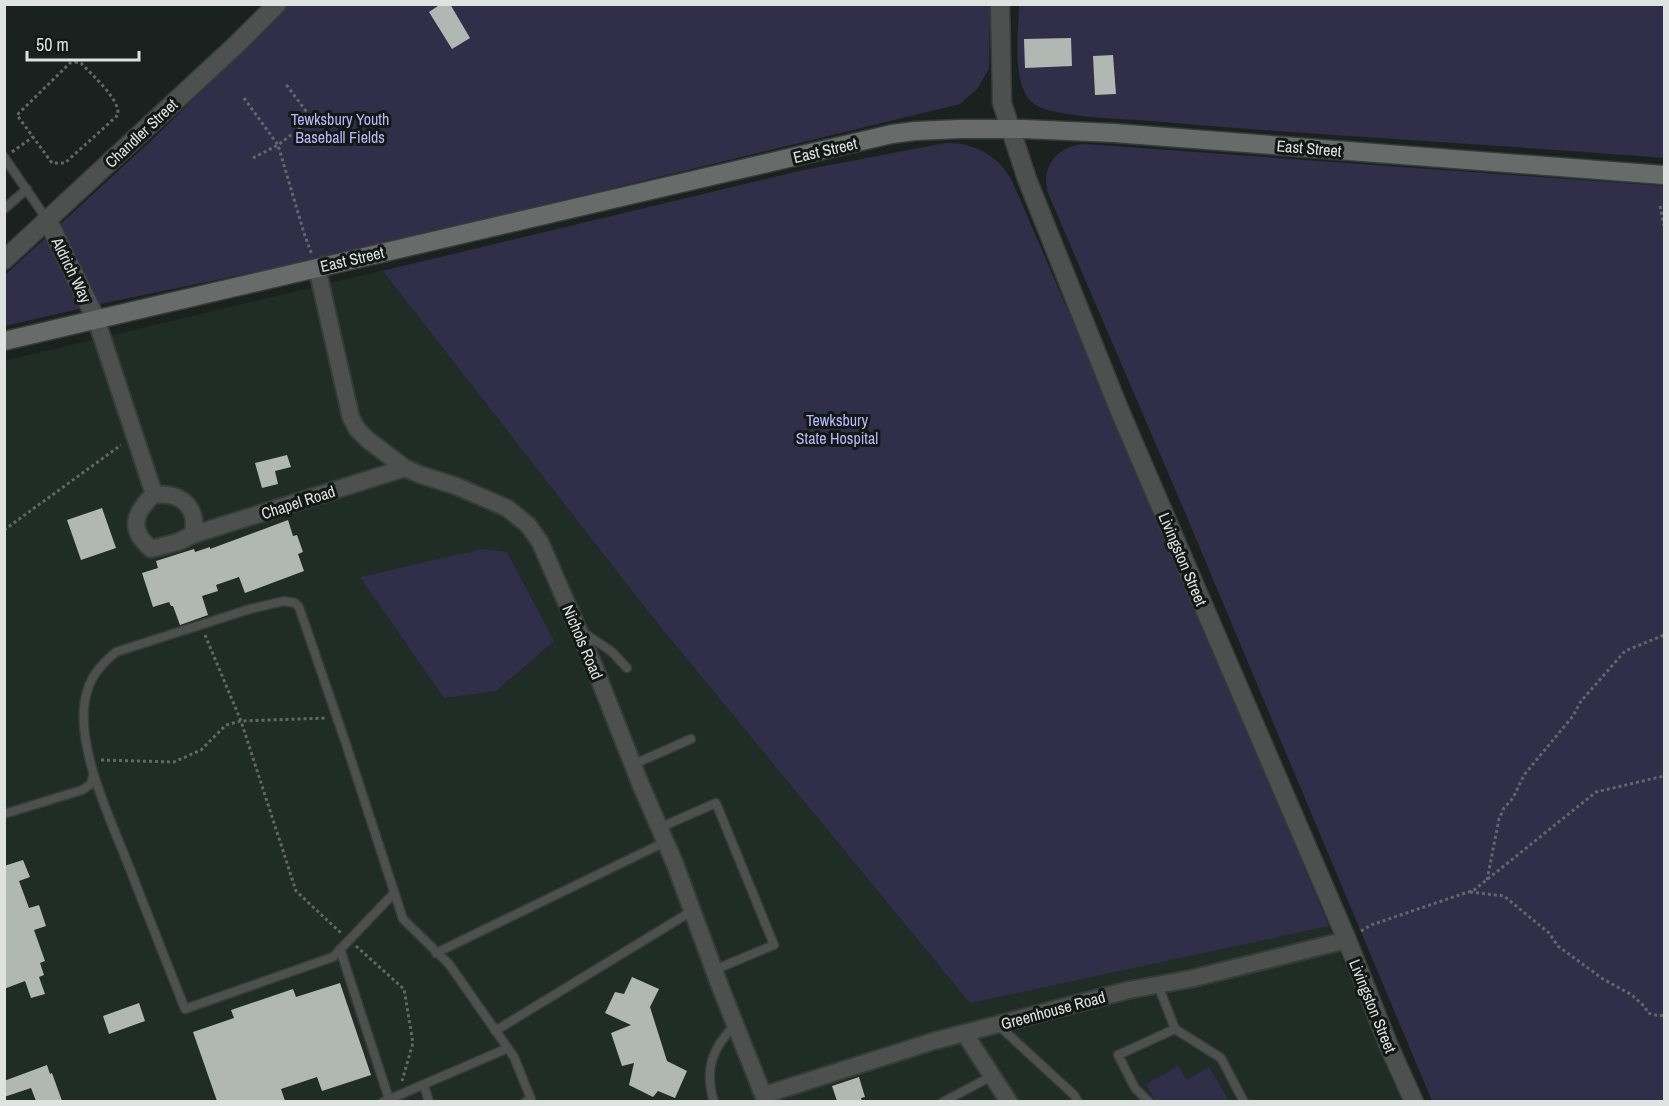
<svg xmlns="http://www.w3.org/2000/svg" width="1669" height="1106" viewBox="0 0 1669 1106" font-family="'Archivo Narrow',sans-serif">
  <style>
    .built { fill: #202c26 }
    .green { fill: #312e49 }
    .building { fill: #b1b8b4 }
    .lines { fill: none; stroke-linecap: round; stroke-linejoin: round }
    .service-casing { stroke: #363c39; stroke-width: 11 }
    .minor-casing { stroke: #363c39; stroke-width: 20 }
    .tertiary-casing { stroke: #363c39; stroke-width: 21 }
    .secondary-casing { stroke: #363c39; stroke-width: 21 }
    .path { stroke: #626865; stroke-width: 3; stroke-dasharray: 3 3; stroke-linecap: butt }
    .service { stroke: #4d504e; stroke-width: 8 }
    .minor { stroke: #4d504e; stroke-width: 16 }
    .tertiary { stroke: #4d504e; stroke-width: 18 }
    .secondary { stroke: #676b69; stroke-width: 18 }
    .labels { text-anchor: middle; stroke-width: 6; stroke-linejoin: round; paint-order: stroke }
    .park-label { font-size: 16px; fill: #bbb6fb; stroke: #121815 }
    .street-label { font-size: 16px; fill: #dee2e0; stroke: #121815 }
  </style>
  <rect width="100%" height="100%" fill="#1b211e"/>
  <path class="built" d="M942,143H960L984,151L1000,163L1012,181L1159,521L1402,1101H5L4,361L799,171Z"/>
  <g class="green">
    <path d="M289,5H990L989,69L977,89L960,104L332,256L100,304L5,326L4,276L153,139Z"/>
    <path d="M1019,5H1664V158C1493,144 1321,136 1150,121C1125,119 1051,117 1034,104C1010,85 1019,32 1019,5Z"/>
    <path d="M947,143C975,143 998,156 1012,181L1159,521L1329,926L970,1003L651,615L383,271L799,171Z"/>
    <path d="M1085,144L1664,186V1101H1432L1184,510L1048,193C1040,167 1058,145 1085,144Z"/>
    <path d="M482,549L507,552L554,641L496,691L444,698L360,577Z"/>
    <path d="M1178,1066L1187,1080L1209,1067L1229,1101H1155L1146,1084Z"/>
  </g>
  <g class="building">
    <path d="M441,4H450L470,38L452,49L429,12Z"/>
    <path d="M1071,38L1072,66L1025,68L1024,39Z"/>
    <path d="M1113,55L1116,94L1095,95L1093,56Z"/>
    <path d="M287,455L291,467L275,471L278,484L262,488L255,463Z"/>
    <path d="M102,508L116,548L81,560L67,520Z"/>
    <path d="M288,520L293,536L297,535L303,552L298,554L304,571L245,593L239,577L216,585L218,591L202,596L208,615L180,625L173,606H171L169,602L153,607L142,573L158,568L156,561L194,549L195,552L210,547V549Z"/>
    <path d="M23,860L30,877L19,881L29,908L39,905L46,926L34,930L45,961L40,963L44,975L39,977L45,994L31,998L25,981L4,989V866Z"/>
    <path d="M632,977L659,989L650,1007L667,1061L687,1071L675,1098L658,1091L653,1097L629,1085L634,1063L622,1066L611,1033L631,1025L605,1013L615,992L624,994Z"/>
    <path d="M340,983L371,1075L322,1091L317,1077L281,1089L285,1101H217L193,1032L234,1018L231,1010L293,989L296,997Z"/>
    <path d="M139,1003L145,1021L109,1034L103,1016Z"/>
    <path d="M47,1065L50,1074L52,1073L62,1101H36L31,1088L4,1097V1081Z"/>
    <path d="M859,1077L865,1097L861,1098L862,1101H837L832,1086Z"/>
  </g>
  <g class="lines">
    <g class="service-casing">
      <g id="service">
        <path d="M4,157L48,221"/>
        <path d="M4,209L27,189"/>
        <path d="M581,631L611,651L627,668"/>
        <path d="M632,765L691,739"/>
        <path d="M4,814L82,790L91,784L93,776"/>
        <path d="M659,828L716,803L774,945L714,970"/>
        <path d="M394,893L333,957L185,1009C167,963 148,916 130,869C112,823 76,749 85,700C89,678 100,665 116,652L250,609L284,601L295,603L299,607L346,744L403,919L449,964L514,1057L531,1099L525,1102"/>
        <path d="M340,949L389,1099"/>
        <path d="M436,953L665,842"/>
        <path d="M1158,985L1175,1029L1221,1058L1244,1102"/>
        <path d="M998,1025L1074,1095L1078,1102"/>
        <path d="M495,1031L692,911"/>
        <path d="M424,1085L429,1102"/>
        <path d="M383,1102L508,1048"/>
        <path d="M714,1102C704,1070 712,1048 735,1025"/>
        <path d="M943,1102L992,1076"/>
        <path d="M1149,1102L1135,1088L1118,1055L1175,1029"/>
      </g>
    </g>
    <g class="minor-casing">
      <g id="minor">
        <path d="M317,268L351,418L357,429L368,440L405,468L421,475L456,486L507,508L528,525L540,542L594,666L640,783L675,864L721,989L766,1102"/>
        <path d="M96,319L154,494C134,513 128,529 151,549L178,542L192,535C197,521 193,505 178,498C172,494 162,495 154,494"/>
        <path d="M192,535L405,468"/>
        <path d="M965,1034L1009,1102"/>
        <path d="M764,1095L934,1041L1129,990L1190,979L1347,940"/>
      </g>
    </g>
    <g class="tertiary-casing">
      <g id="tertiary">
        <path d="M1000,4L1002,103L1027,179L1119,409L1347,940L1388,1044L1414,1102"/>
        <path d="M48,221L96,319"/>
        <path d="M4,260L237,44L277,4"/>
      </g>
    </g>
    <g class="secondary-casing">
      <path id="secondary" d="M4,341L892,134L915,131L959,129H1023L1114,133L1664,175"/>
    </g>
    <g class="path">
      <path d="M75,62L81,63C92,75 120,99 118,115L65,163H52L17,115L70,63Z"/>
      <path d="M244,98L278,145L304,233L312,255"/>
      <path d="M12,152L33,137"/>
      <path d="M253,158L278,145L309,121V115L285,83"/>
      <path d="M1660,206L1664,226"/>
      <path d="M4,530L121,445"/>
      <path d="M205,635L241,721L296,891L342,934"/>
      <path d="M101,760L174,762L201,750L226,725L241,721L327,718"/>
      <path d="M1487,880L1499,819L1504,808L1513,798L1524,775L1573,716L1581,701L1625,651L1664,635"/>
      <path d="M1470,892L1504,896L1549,933L1558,946L1603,979L1632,995L1645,1007L1648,1013L1659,1016L1664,1015"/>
      <path d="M1361,931L1371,925L1474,890L1596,792L1664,776"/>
      <path d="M356,946L404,989L413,1043L402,1081"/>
    </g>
    <use href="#service" class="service"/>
    <use href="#minor" class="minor"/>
    <use href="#tertiary" class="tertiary"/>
    <use href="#secondary" class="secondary"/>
  </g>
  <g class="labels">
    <g class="park-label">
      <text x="340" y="125">Tewksbury Youth<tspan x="340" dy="18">Baseball Fields</tspan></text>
      <text x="837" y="426">Tewksbury<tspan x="837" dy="18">State Hospital</tspan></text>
    </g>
    <g class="street-label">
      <text transform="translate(141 133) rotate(-43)" y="6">Chandler Street</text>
      <text transform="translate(1309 148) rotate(5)" y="6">East Street</text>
      <text transform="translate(825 150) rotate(-13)" y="6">East Street</text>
      <text transform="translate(352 259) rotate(-13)" y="6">East Street</text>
      <text transform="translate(72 270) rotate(64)" y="6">Aldrich Way</text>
      <text transform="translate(298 502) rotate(-18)" y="6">Chapel Road</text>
      <text transform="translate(1183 559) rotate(67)" y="6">Livingston Street</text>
      <text transform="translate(583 642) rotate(67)" y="6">Nichols Road</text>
      <text transform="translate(1373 1006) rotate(68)" y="6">Livingston Street</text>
      <text transform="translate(1053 1010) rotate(-15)" y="6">Greenhouse Road</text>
    </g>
  </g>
  <rect width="1669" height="1106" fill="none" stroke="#dee2e0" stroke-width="12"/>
  <path d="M27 51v9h112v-9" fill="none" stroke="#dee2e0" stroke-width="3"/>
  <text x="36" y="51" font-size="18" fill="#dee2e0" stroke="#121815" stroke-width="4.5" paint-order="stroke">50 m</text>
</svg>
